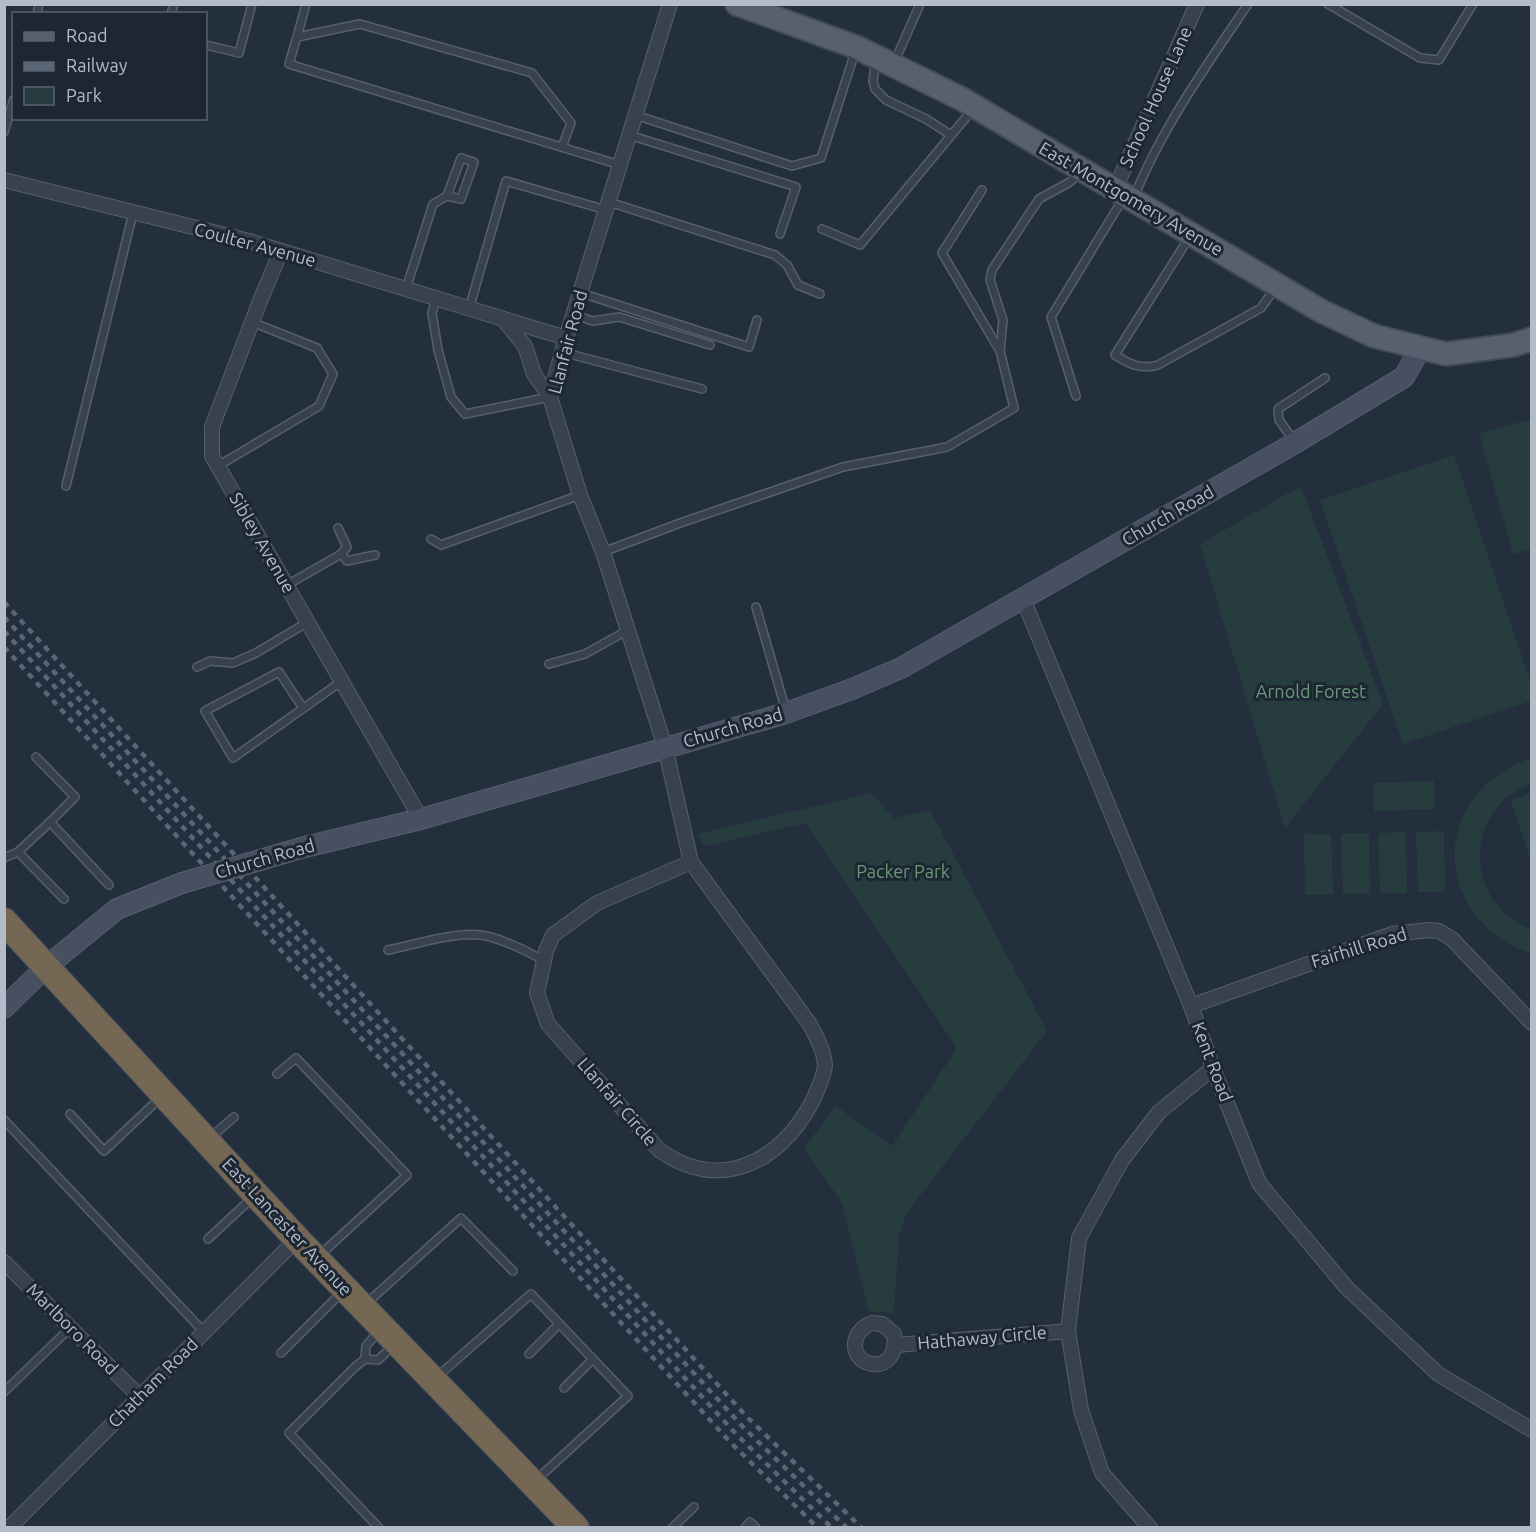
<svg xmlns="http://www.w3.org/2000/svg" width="1536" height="1532" viewBox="0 0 1536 1532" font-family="Ubuntu,sans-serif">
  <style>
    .green { fill: #263c3f }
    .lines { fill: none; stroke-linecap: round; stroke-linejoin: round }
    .lane-casing { stroke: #565f6c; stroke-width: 10 }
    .street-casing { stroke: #565f6c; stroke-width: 16 }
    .secondary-casing { stroke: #565f6c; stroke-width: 22 }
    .primary-casing { stroke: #414a57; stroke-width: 26 }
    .highway-casing { stroke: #434c59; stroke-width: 28 }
    .lane { stroke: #38414e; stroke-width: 7 }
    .street { stroke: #38414e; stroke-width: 14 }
    .secondary { stroke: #465061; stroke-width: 20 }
    .primary { stroke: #56606e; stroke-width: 22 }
    .highway { stroke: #746855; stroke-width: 26 }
    .rail { stroke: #5a6575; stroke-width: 4.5; stroke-dasharray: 6 6; stroke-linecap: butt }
    .secondary-bridge-casing { stroke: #565f6c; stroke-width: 22; stroke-linecap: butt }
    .secondary-bridge { stroke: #465061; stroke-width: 20 }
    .labels { text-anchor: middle; stroke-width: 6; stroke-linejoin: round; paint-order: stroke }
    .street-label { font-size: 18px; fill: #b4bcc9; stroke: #1d2633 }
    .park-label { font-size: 18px; fill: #6b9a76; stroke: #1d2633 }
  </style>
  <rect width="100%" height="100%" fill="#242f3e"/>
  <g class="green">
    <path d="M1531,419V549L1513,554L1479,434Z"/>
    <path d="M1454,455L1531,683V701L1403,744L1320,500Z"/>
    <path d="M1301,486L1383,704L1285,828L1200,544Z"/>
    <path d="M1531,758V784C1463,808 1463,904 1531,929V961L1529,953C1429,915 1430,793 1531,758Z"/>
    <path d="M1434,781L1435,809L1374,811L1373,783Z"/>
    <path d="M871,793L894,818L930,810L1047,1031L906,1214L899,1236L894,1313L869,1311L842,1203L804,1148L836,1106L892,1146L957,1048L806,823L704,846L698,834Z"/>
    <path d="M1531,793H1532L1531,861L1511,801Z"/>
    <path d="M1444,831L1445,892H1418L1416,832Z"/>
    <path d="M1406,832L1407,893H1380L1378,833Z"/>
    <path d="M1369,833L1370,894H1343L1341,834Z"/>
    <path d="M1304,834H1331L1333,894L1305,895Z"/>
  </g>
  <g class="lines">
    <g class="lane-casing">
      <g id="lane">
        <path d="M1328,4L1420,58L1439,60L1473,4"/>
        <path d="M37,14L39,4"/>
        <path d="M171,14L174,4"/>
        <path d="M297,37L306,4"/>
        <path d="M206,45L239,53L252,4"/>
        <path d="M876,60L873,81L875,89L886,100L926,119L951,135"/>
        <path d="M894,63L920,4"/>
        <path d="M635,115L792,166L821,158L856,49"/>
        <path d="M4,132L14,99"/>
        <path d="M629,135L796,187L780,234"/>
        <path d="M562,147L571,123L532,73L360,24L297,37L296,40L289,64L620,165"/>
        <path d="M1134,197C1162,128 1206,66 1248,4"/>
        <path d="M609,202L775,255L787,265L798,285L820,294"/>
        <path d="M822,229L860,245L973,109"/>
        <path d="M1190,236L1115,355C1129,364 1141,370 1158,365L1261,308L1276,287"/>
        <path d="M406,289L433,204L447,196L461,158L474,162L461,199L447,196"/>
        <path d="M581,293L749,347L757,320"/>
        <path d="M436,299L432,313L438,350L451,397L465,414L550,397"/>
        <path d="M469,309L506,181L606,210"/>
        <path d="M574,315L593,321L619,317L710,345"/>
        <path d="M1000,351L1003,320L990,280L992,270L1039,199L1070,182L1079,173"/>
        <path d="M562,352L702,389"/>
        <path d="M1076,396L1051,317L1124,197"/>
        <path d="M1294,441L1279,420L1278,409L1325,378"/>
        <path d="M218,466L319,406L333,374L317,348L252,322"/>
        <path d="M66,486L133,213"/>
        <path d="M431,539L441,545L580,495"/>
        <path d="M603,552L683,522L843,467L947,447L1014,408L1000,351L942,253L982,190"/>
        <path d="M341,554L347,561L375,555"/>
        <path d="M287,585L341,554L347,547L338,528"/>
        <path d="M756,607L786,711"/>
        <path d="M549,664L585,654L628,630"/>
        <path d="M197,667L210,661L233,663L256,653L308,622"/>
        <path d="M303,708L279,672L205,711L233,758L342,681"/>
        <path d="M36,757L75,797L50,822"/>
        <path d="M18,852L50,822L109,885"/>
        <path d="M4,858L18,852L64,899"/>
        <path d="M388,950C413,945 454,932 480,935C498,937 528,951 544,961"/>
        <path d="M277,1074L296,1058L407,1175L320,1255"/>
        <path d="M70,1114L104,1151L160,1098"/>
        <path d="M4,1120L204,1332"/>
        <path d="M211,1137L234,1117"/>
        <path d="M208,1239L252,1198"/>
        <path d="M367,1303L461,1218L513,1271"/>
        <path d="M281,1353L341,1293"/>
        <path d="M529,1354L559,1324"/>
        <path d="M365,1359L366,1346L379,1331"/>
        <path d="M438,1376L531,1294L628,1396L535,1481"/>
        <path d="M564,1388L593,1359"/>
        <path d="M4,1392L70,1328"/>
        <path d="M379,1528L289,1433L355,1367L365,1359L378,1360L393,1346"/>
        <path d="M672,1528L694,1507"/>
        <path d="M745,1528L750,1522L756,1528"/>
      </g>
    </g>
    <g class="street-casing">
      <g id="street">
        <path d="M670,4L566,338L550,397L580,495L603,552L665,747L691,862"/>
        <path d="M4,180L249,241L566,338"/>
        <path d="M1115,189L1197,4"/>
        <path d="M281,251L260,301L212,427V456L421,819"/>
        <path d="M503,319L525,346L534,374L550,397"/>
        <path d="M1023,599L1191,1006L1213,1068L1259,1183L1346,1287L1438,1374L1532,1430"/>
        <path d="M691,862L809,1023C816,1036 824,1050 825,1065C825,1074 815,1096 811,1104C779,1163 719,1193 659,1150L548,1024L537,993L546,951L553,935L597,903Z"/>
        <path d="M1191,1006L1392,934L1429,930L1439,931L1452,939L1532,1023"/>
        <path d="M4,1262L139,1396"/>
        <path d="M872,1323L882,1324L894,1334C901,1381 841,1367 858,1334C862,1328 866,1325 872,1323Z"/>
        <path d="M896,1345L1068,1331"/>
        <path d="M9,1528L297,1239"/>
        <path d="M1150,1528L1102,1473L1081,1410L1068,1331L1079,1238L1122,1160L1159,1112L1213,1068"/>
      </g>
    </g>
    <g class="secondary-casing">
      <g id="secondary">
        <path d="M301,848L421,819L786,713L852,689L901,668L1295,443L1404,377L1420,349"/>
        <path d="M4,1008L47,966L117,909L182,883"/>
      </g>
    </g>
    <g class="primary-casing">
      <path id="primary" d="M737,4L856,47L962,99L1321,311L1374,336L1446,354L1513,345L1532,339"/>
    </g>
    <g class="highway-casing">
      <path id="highway" d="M4,921L297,1239L576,1528"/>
    </g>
    <use href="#lane" class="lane"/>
    <use href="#street" class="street"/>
    <use href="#secondary" class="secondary"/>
    <use href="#primary" class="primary"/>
    <use href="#highway" class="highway"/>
    <g class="rail">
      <path d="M4,602L748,1418L862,1528"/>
      <path d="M4,617L743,1427L847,1528"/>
      <path d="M4,631L736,1434L832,1528"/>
      <path d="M4,647L730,1442L818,1528"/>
    </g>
    <g class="secondary-bridge-casing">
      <path id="secondary-bridge" d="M182,883L301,848"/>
    </g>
    <use href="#secondary-bridge" class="secondary-bridge"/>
  </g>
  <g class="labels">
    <g class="street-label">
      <text transform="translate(1156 97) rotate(-66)" y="6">School House Lane</text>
      <text transform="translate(1131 199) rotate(30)" y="6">East Montgomery Avenue</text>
      <text transform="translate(255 245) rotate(15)" y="6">Coulter Avenue</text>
      <text transform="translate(568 342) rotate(-75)" y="6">Llanfair Road</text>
      <text transform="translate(1168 516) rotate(-30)" y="6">Church Road</text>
      <text transform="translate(262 543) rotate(60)" y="6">Sibley Avenue</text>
      <text transform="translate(733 728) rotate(-16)" y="6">Church Road</text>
      <text transform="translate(265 859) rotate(-16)" y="6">Church Road</text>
      <text transform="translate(1359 948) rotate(-17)" y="6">Fairhill Road</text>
      <text transform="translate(1212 1062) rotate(69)" y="6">Kent Road</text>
      <text transform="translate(617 1102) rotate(49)" y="6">Llanfair Circle</text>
      <text transform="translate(287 1227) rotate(47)" y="6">East Lancaster Avenue</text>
      <text transform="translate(72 1329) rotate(45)" y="6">Marlboro Road</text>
      <text transform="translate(982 1338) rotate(-5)" y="6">Hathaway Circle</text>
      <text transform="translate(153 1383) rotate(-45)" y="6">Chatham Road</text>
    </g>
    <g class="park-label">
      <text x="1311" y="698">Arnold Forest</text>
      <text x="903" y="878">Packer Park</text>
    </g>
  </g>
  <rect width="1536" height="1532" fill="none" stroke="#b4bcc9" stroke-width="12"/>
  <rect x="12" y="12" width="195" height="108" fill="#1d2633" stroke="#59626f" stroke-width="1.5"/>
  <rect x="24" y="32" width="30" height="9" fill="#56606e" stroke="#59626f" stroke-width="1.5"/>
  <text x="66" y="42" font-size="18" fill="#b4bcc9">Road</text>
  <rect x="24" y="62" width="30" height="9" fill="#5a6575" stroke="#59626f" stroke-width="1.5"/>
  <text x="66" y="72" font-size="18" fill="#b4bcc9">Railway</text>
  <rect x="24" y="87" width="30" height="18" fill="#263c3f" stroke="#59626f" stroke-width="1.5"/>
  <text x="66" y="102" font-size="18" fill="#b4bcc9">Park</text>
</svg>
